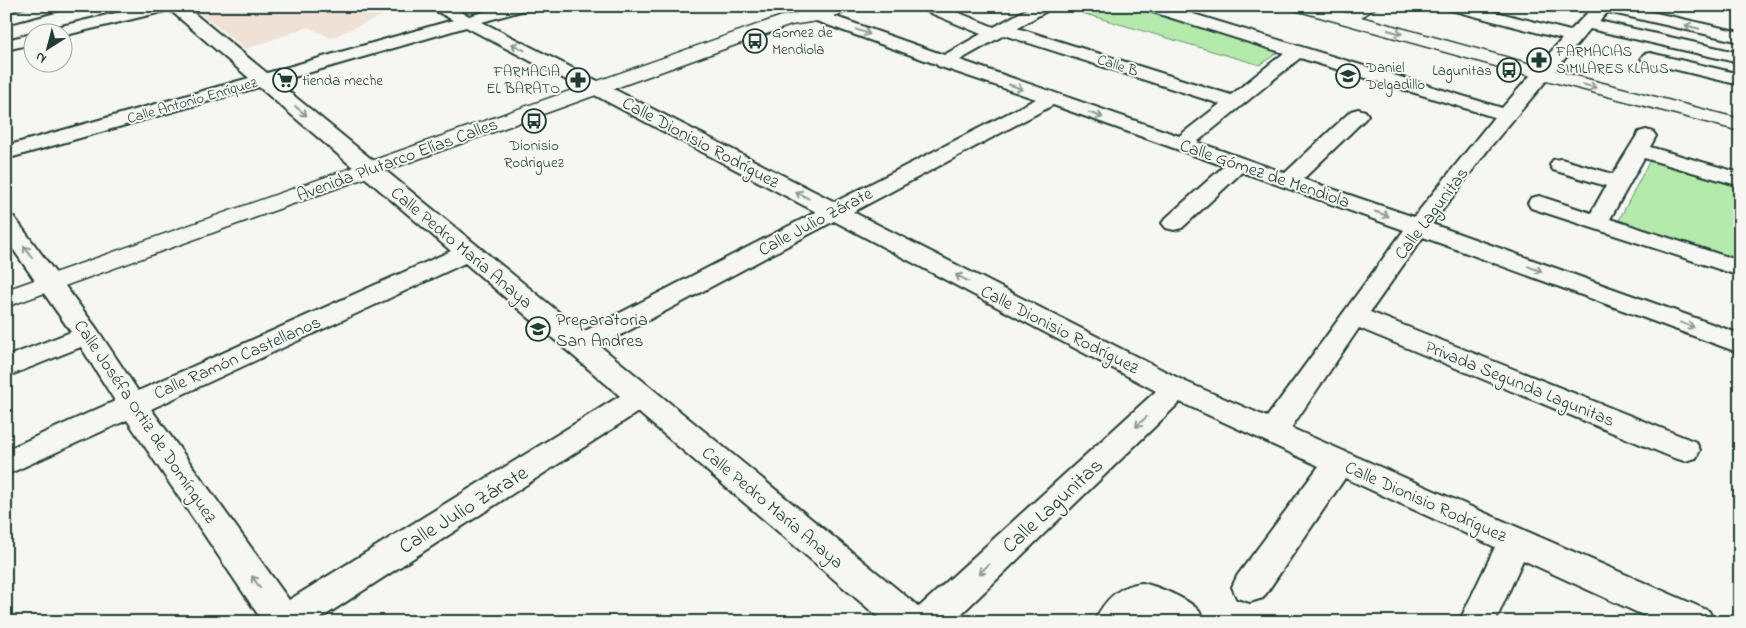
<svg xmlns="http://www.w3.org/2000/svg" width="1746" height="628" viewBox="0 0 1746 628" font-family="'Indie Flower',sans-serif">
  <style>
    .built { fill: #f0e1d6 }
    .green { fill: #b4eaac; stroke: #6a9470 }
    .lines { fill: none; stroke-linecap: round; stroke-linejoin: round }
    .street-casing { stroke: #1f3d34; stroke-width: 4 }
    .secondary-casing { stroke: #1f3d34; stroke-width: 3 }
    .primary-casing { stroke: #1f3d34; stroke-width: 3 }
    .street { fill: #f6f6f2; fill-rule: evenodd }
    .secondary { fill: #f6f6f2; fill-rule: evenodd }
    .primary { fill: #f6f6f2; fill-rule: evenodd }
    .oneway { stroke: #8a9a93 }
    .labels { text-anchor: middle; stroke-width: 4; stroke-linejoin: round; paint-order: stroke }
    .far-poi-label { font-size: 15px; fill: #1f3d34; stroke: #f6f6f2; text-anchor: start }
    .far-street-label { font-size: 15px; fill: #1f3d34; stroke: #f6f6f2 }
    .street-label { font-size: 18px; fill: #1f3d34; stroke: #f6f6f2 }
    .poi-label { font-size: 18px; fill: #1f3d34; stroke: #f6f6f2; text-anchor: start }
    .near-street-label { font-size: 21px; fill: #1f3d34; stroke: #f6f6f2 }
  </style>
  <rect width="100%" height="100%" fill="#f6f6f2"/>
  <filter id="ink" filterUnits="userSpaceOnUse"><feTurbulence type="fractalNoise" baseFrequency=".02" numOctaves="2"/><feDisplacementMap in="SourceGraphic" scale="10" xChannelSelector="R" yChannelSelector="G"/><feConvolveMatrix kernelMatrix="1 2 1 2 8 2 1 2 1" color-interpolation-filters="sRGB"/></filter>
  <g filter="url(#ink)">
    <path class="built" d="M190,6H393L397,9L331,38L308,27L246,49Z"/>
    <g class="green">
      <path d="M1073,6H1140L1281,50L1260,65L1068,9Z"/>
      <path d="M1650,160L1740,187V260L1618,222Z"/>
    </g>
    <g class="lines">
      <g class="street-casing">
        <g id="street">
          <path d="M37,6H65L63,9L6,24V14Z"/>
          <path d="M145,6H185L267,73L453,20L432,9L430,6H451L469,16L504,6H530L528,9L482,22L835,202L1036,99L938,66L936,64L783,9L781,6H805L944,55L981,34L921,9L919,6H942L994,27L1032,6H1052L1050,9L1017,28L1231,95L1284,53L1143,9L1141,6H1167L1502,108L1562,39L1447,9L1445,6H1473L1570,31L1594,6H1625L1740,32V42L1608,12L1599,21L1740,53V63L1590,29L1490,147L1432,224L1740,334V353L1423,237L1370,312L1696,442L1700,450L1696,458L1685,461L1674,458L1359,328L1291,428L1709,611L1714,622H1658L1523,560L1495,622H1459L1495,547L1345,478L1263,598L1250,602L1237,598L1232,587L1237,576L1319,466L1180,402L953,622H884L638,412L315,622H263L127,420L6,475V450L115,401L81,347L6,377V357L71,332L6,239V215L14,217L97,329L138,391L451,251L259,87L6,159V146L249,78L170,10L62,36V32H51L53,28ZM466,27L816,212L583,332L277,82ZM1004,35L1220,104L1179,136L960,60ZM1300,58L1494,117L1414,217L1303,179L1365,119L1368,115L1365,111L1358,109L1351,111L1285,173L1197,142ZM1053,105L1224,166L1166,218L1162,223L1166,228L1174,230L1182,228L1242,172L1404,230L1267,417L1186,382L853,212ZM834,221L1156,391L919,607L600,346ZM465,263L620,396L289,600L151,409Z"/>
          <path d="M1357,6H1377L1354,22H1342L1340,19Z"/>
          <path d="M32,34V44L6,50V40Z"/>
          <path d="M1650,53L1740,74V85L1644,62L1641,58L1644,54Z"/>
          <path d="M1646,130L1653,132L1656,136L1650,147L1740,173V186L1644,158L1610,219L1740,261V276L1531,208L1528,203L1531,198L1539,196L1591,213L1606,186L1553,170L1550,165L1553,160L1561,159L1613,174L1639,132Z"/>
          <path d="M1142,583C1157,586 1189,599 1199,611C1201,614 1203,619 1204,622H1157L1142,614L1134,622H1094C1104,601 1118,585 1142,583Z"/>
        </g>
      </g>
      <g class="secondary-casing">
        <path id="secondary" d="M1293,6H1321L1549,69L1740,119V131L1535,77L1295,10Z"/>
      </g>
      <g class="primary-casing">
        <path id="primary" d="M830,6H855L853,10L817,21L791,25L6,307V290L782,16L814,11Z"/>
      </g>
      <use href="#street" class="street"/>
      <use href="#secondary" class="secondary"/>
      <use href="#primary" class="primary"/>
    </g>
    <defs><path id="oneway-shaft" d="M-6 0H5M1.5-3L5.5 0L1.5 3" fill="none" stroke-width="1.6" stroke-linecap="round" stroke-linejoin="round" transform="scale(1.25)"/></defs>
    <g class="oneway">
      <use href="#oneway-shaft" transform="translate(1692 27) rotate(-167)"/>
      <use href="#oneway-shaft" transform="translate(863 32) rotate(20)"/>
      <use href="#oneway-shaft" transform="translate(1395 32) rotate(16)"/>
      <use href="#oneway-shaft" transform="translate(518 47) rotate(-153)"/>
      <use href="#oneway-shaft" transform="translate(1589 86) rotate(15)"/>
      <use href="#oneway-shaft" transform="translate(1016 87) rotate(19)"/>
      <use href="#oneway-shaft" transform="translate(301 111) rotate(40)"/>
      <use href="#oneway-shaft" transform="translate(1096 115) rotate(19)"/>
      <use href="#oneway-shaft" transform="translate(802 195) rotate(-152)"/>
      <use href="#oneway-shaft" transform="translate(1382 214) rotate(19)"/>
      <use href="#oneway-shaft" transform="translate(28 252) rotate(-125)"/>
      <use href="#oneway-shaft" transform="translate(1535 269) rotate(20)"/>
      <use href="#oneway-shaft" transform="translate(962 278) rotate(-153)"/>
      <use href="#oneway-shaft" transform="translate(1687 325) rotate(20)"/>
      <use href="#oneway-shaft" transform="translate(1141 422) rotate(137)"/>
      <use href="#oneway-shaft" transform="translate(984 569) rotate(137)"/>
      <use href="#oneway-shaft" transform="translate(256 582) rotate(-125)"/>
    </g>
  </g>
  <defs>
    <g id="bus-ring" transform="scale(1.25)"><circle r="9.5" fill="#f6f6f2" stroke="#1f3d34" stroke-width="1.5"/><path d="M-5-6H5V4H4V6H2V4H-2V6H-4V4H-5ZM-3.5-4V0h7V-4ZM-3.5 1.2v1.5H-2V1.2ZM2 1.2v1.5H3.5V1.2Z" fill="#1f3d34"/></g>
    <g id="pharmacy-ring" transform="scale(1.25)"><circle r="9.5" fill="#f6f6f2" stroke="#1f3d34" stroke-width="1.5"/><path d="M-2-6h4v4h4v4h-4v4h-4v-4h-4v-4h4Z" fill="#1f3d34"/></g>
    <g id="school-ring" transform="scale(1.25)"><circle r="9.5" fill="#f6f6f2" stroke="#1f3d34" stroke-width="1.5"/><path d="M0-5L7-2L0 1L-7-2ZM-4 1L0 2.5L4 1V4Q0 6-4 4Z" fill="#1f3d34"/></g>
    <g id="supermarket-ring" transform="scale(1.25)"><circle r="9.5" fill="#f6f6f2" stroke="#1f3d34" stroke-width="1.5"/><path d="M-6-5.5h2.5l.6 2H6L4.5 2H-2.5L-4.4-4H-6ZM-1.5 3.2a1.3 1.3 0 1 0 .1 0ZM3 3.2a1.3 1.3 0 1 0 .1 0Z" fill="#1f3d34"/></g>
    <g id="university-ring" transform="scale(1.25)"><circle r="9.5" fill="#f6f6f2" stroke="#1f3d34" stroke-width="1.5"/><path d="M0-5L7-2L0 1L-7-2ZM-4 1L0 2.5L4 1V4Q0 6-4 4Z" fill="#1f3d34"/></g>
  </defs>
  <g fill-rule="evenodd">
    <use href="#bus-ring" x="755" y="41"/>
    <use href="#pharmacy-ring" x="1539" y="60"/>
    <use href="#bus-ring" x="1509" y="70"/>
    <use href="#school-ring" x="1348" y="76"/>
    <use href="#supermarket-ring" x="285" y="80"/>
    <use href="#pharmacy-ring" x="578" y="80"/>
    <use href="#bus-ring" x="534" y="121"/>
    <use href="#university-ring" x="538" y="329"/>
  </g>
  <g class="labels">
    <g class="far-poi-label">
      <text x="772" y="37">Gomez de<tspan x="772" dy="17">Mendiola</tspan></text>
      <text x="1556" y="56">FARMACIAS<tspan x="1556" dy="17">SIMILARES KLAUS</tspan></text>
      <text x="1366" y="72">Daniel<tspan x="1366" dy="17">Delgadillo</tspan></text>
      <text x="1492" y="75" text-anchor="end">Lagunitas</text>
      <text x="560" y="76" text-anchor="end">FARMACIA<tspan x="560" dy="17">EL BARATO</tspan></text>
      <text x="302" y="85">tienda meche</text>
      <text x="534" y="150" text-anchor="middle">Dionisio<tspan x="534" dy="17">Rodriguez</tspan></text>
    </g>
    <g class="far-street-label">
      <text transform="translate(1118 65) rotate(18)" y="5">Calle B</text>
      <text transform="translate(192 100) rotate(-16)" y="5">Calle Antonio Enríquez</text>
    </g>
    <g class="street-label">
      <text transform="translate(701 142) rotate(28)" y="6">Calle Dionisio Rodríguez</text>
      <text transform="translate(397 159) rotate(-20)" y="6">Avenida Plutarco Elías Calles</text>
      <text transform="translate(1265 173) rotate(19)" y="6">Calle Gómez de Mendiola</text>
      <text transform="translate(1431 213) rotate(-53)" y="6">Calle Lagunitas</text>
      <text transform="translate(815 221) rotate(-28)" y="6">Calle Julio Zárate</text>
      <text transform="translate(462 247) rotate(40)" y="6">Calle Pedro María Anaya</text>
      <text transform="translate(1060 329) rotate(27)" y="6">Calle Dionisio Rodríguez</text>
      <text transform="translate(237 357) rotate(-24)" y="6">Calle Ramón Castellanos</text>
      <text transform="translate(1520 383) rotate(22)" y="6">Privada Segunda Lagunitas</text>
      <text transform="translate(146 421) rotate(56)" y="6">Calle Joséfa Ortiz de Domínguez</text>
      <text transform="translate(1426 501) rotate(24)" y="6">Calle Dionisio Rodríguez</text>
      <text transform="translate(773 507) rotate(40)" y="6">Calle Pedro María Anaya</text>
    </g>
    <g class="poi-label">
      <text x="556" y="325">Preparatoria<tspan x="556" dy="21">San Andres</tspan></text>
    </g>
    <g class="near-street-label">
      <text transform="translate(1052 505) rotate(-43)" y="7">Calle Lagunitas</text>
      <text transform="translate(463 509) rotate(-32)" y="7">Calle Julio Zárate</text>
    </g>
  </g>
  <rect width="1746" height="628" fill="none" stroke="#f6f6f2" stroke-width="25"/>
  <rect x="12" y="12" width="1721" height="603" fill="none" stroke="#1f3d34" stroke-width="2" filter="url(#ink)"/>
  <g transform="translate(48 48) rotate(216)"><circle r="24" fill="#f6f6f2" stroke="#a0aca6"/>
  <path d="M0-4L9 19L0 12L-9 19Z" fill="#1f3d34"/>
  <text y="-8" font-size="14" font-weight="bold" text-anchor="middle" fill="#1f3d34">N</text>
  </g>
</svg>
